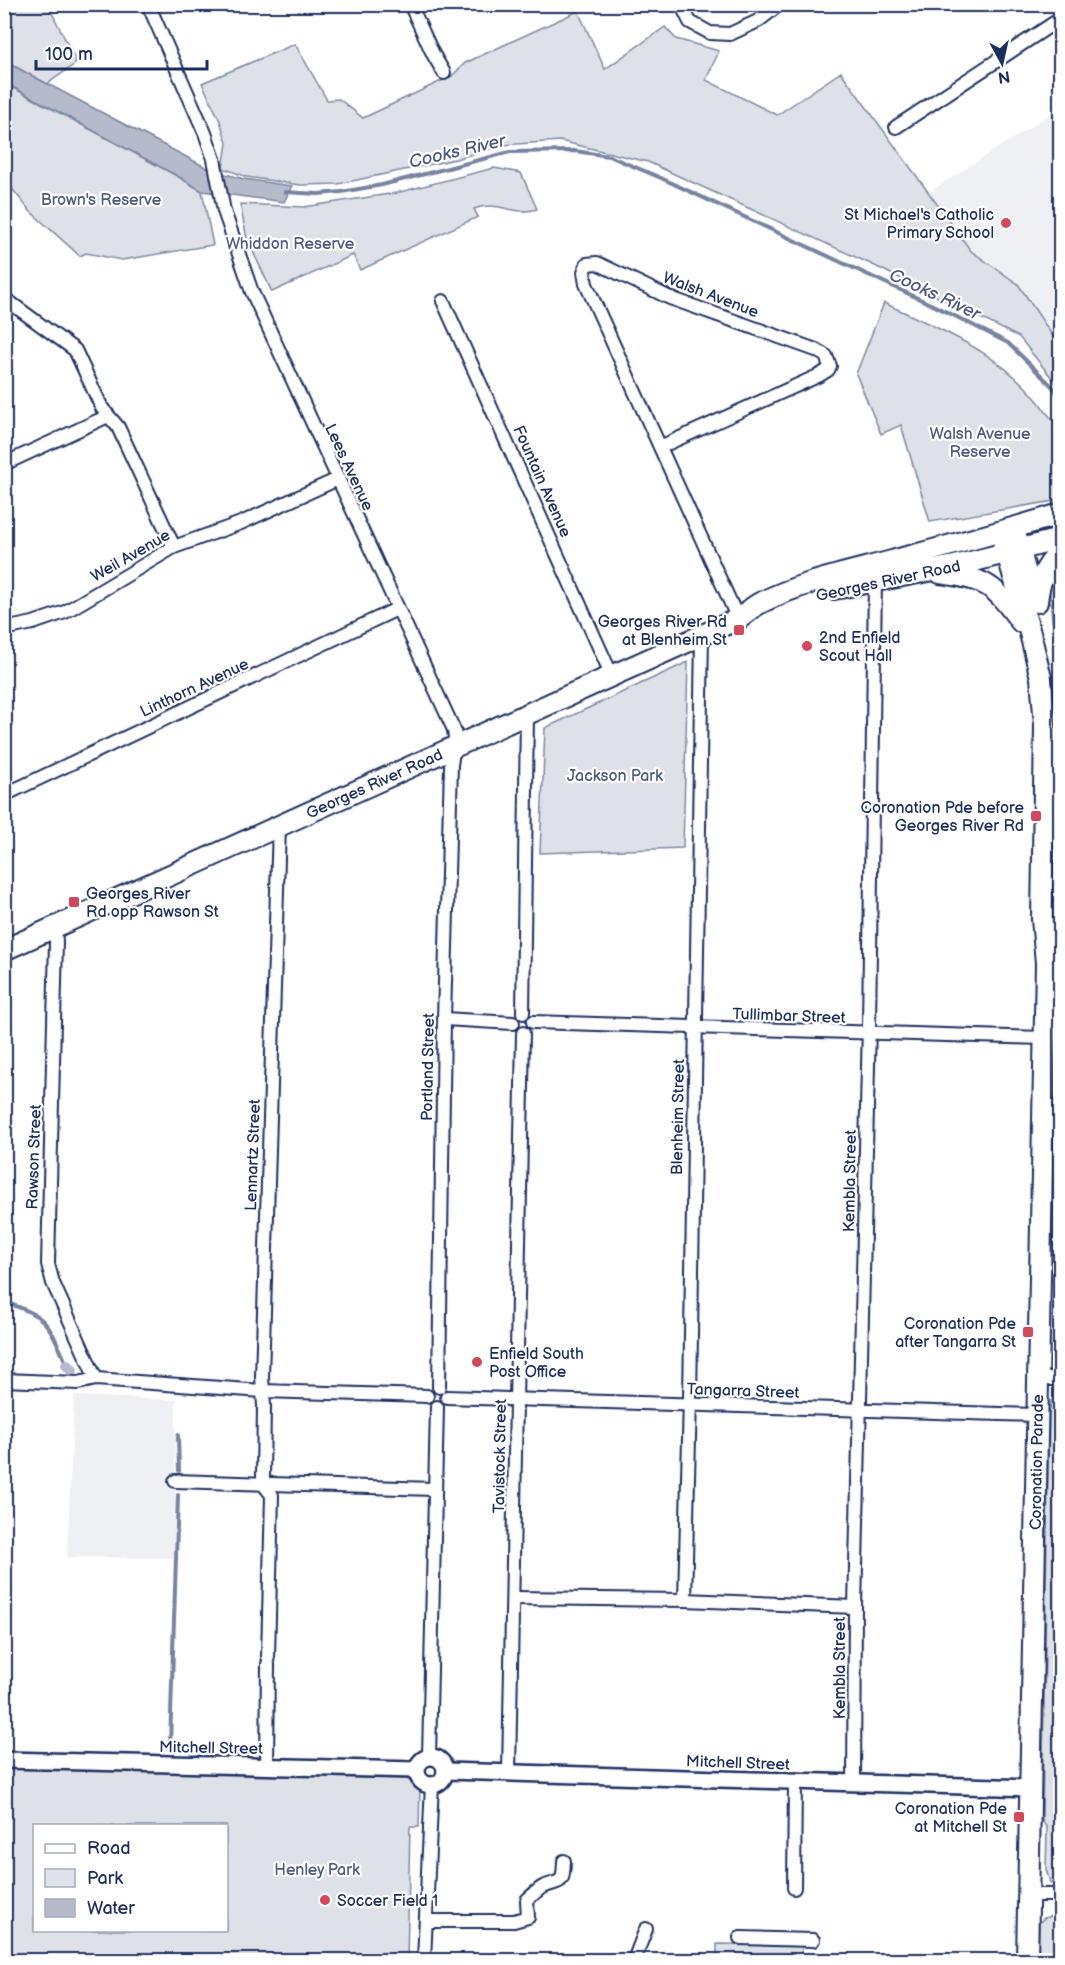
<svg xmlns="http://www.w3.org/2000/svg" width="1065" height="1965" viewBox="0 0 1065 1965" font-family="'Balsamiq Sans',sans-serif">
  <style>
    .built { fill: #eff0f4 }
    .green { fill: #dee1e7; stroke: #7c88a2; stroke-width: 1.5; fill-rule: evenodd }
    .water { fill: #b5bbca; stroke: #77839f; stroke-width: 1.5 }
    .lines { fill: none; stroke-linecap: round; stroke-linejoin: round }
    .stream { stroke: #77839f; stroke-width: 4 }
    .canal { stroke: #b5bbca; stroke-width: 12 }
    .minor-casing { stroke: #1b2f5e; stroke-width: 16 }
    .tertiary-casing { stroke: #1b2f5e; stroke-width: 20 }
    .primary-casing { stroke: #1b2f5e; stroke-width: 24 }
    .minor { stroke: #fff; stroke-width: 12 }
    .tertiary { stroke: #fff; stroke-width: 15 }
    .primary { stroke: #fff; stroke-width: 20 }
    .poi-dot { fill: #d1495b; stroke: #fff; stroke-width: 2 }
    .labels { text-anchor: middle; stroke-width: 4.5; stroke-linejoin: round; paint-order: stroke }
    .park-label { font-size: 16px; fill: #4c5c80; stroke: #fff }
    .poi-label { font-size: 16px; fill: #1b2f5e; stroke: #fff; text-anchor: end }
    .street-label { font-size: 16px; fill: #1b2f5e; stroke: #fff }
    .water-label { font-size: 18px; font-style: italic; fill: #49597e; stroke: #fff }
  </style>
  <rect width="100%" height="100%" fill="#fff"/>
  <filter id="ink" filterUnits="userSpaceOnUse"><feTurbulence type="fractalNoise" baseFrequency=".0167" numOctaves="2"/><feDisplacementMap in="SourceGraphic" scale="12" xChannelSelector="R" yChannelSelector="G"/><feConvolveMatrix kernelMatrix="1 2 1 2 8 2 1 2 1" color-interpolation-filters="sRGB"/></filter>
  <g filter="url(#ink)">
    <g class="built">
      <path d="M1060,108V347L1018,284L971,252L928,193Z"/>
      <path d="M74,1396L176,1400L174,1558L67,1557Z"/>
    </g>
    <g class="green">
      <path d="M4,5H48L76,61L75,64L47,84L5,61Z"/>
      <path d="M578,11L605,69L665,27L676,39L719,51L706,80L777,115L841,72L971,251L1018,284L1060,347V388L1019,337L873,265L648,162L560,141L502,145L456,159L338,184L300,185L247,177L223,168L227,143L220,121L202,83L295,44L327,100L339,99L363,118L452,76L465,63Z"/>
      <path d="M4,83L179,177L202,191L213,245L122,260L86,253L80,256L30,211L5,180Z"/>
      <path d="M494,168L521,173L537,209C513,217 498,199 474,209L478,217L360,270L353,255L272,292L247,239L240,204L304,207L396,193Z"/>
      <path d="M884,303C944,331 1007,355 1046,412C1051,418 1057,424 1059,431C1063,441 1061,487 1060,500L930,522L901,425L881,434L856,374Z"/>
      <path d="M1060,564V650L1052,620L1049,584Z"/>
      <path d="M688,662L683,848L540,853L545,728Z"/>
      <path d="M1060,809V951H1056Z"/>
      <path d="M1060,981V1110H1056L1057,1012L1059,1010Z"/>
      <path d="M1053,1137H1060V1368H1057L1049,1360Z"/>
      <path d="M1055,1397L1060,1398V1883H1050L1046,1869L1047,1828L1042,1821L1049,1416L1051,1401Z"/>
      <path d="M5,1766L407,1779L420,1789L419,1827H410L407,1960H5ZM34,1826H226V1930H34Z"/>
      <path d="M1060,1914V1960H1038L1039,1923L1044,1918Z"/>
      <path d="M717,1944L802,1945V1960H717Z"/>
    </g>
    <path class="water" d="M4,61L211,170L244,179L292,186L284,202L202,191L179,177L5,83Z"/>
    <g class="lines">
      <g class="stream">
        <path d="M285,192L318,194L341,192L382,185L510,152L575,151L609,156L661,178L939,308L1008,343L1054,388L1060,399"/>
        <path d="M4,1302C49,1316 49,1325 67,1365"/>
        <path d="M178,1435L179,1471"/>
        <path d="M170,1745L178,1495"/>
      </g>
      <path class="canal" d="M67,1365L72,1370"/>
      <g class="minor-casing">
        <g id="minor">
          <path d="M148,4L205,133L214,159L224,211L252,292L454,730L455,738L451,765L444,1019L439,1387"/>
          <path d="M410,4L433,54L444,73"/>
          <path d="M681,4L690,22L710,33L730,34L758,21L780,4"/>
          <path d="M896,127L1060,19"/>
          <path d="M4,298L75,350L102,408L118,427L174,547"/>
          <path d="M443,301L612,676"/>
          <path d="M660,447L820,375L828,370L830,366L826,356L816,350L670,298L597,263L587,264L584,272L586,284L738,619"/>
          <path d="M4,464L108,416"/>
          <path d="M4,629L33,623L65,612L174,547L241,523L338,479"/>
          <path d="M4,795L397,609"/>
          <path d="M55,927L56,942L48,1264L53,1283L96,1379"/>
          <path d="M523,1013L527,714"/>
          <path d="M444,1019L513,1023"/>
          <path d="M533,1022L1044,1038"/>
          <path d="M1042,1124H1060"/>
          <path d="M1038,1379H1060"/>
          <path d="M4,1380L78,1383L96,1379L263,1391L427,1396"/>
          <path d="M447,1397L1037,1415"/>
          <path d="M175,1481L434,1489"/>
          <path d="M513,1598L685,1600L855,1607"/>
          <path d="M685,1600L690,1398L702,635"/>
          <path d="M268,1657L272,1495L264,1485L263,1478L264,1406L262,1377L279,826"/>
          <path d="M429,1757L437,1407"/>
          <path d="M267,1766L268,1664"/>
          <path d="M509,1772L523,1033"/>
          <path d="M854,1784L855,1607L869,1025L875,580"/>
          <path d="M794,1888L795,1782"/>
          <path d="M1028,1895H1060"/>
          <path d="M426,1921H514L528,1917L527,1900C532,1896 537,1890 543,1887C562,1879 563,1886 564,1861"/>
          <path d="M740,1938L813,1940"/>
          <path d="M424,1960L432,1784"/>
          <path d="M634,1960L646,1929"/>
        </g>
      </g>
      <g class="tertiary-casing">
        <g id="tertiary">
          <circle cx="431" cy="1771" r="14"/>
          <path d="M4,1760L417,1770"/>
          <path d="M445,1771L1030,1788"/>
        </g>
      </g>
      <g class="primary-casing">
        <g id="primary">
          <path d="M1014,529L1031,592"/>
          <path d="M1001,532L1030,633L1041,678L1045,725L1042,919L1046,963L1027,1960"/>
          <path d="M940,573C987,579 994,585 1021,622"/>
          <path d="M834,589L955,566L1060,539"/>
          <path d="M1037,602C1039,581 1045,566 1060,552"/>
          <path id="s1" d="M4,950L738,619C746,614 752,607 760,603C802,582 847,573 892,561C948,546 1005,531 1060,514"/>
        </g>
      </g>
      <use href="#minor" class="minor"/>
      <use href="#tertiary" class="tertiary"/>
      <use href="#primary" class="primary"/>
    </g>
  </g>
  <g class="poi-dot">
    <circle cx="1006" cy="223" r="6"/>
    <rect x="733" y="624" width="12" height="12" rx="3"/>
    <circle cx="807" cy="646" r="6"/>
    <rect x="1030" y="810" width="12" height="12" rx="3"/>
    <rect x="68" y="896" width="12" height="12" rx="3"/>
    <rect x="1022" y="1326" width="12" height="12" rx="3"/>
    <circle cx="477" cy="1362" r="6"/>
    <rect x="1013" y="1811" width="12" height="12" rx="3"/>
    <circle cx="325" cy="1900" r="6"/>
  </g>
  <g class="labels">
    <g class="park-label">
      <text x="101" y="205">Brown's Reserve</text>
      <text x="290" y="249">Whiddon Reserve</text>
      <text x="980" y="439">Walsh Avenue<tspan x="980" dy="18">Reserve</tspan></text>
      <text x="615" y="781">Jackson Park</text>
      <text x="317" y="1875">Henley Park</text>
    </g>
    <g class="poi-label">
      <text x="994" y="220">St Michael's Catholic<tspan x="994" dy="18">Primary School</tspan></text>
      <text x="727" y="627">Georges River Rd<tspan x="727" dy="18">at Blenheim St</tspan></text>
      <text x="819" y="643" text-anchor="start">2nd Enfield<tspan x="819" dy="18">Scout Hall</tspan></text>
      <text x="1024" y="813">Coronation Pde before<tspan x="1024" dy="18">Georges River Rd</tspan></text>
      <text x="86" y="899" text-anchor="start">Georges River<tspan x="86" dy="18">Rd opp Rawson St</tspan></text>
      <text x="1016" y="1329">Coronation Pde<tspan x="1016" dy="18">after Tangarra St</tspan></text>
      <text x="489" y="1359" text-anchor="start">Enfield South<tspan x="489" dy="18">Post Office</tspan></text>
      <text x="1007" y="1814">Coronation Pde<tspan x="1007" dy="18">at Mitchell St</tspan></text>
      <text x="337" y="1906" text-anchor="start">Soccer Field 1</text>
    </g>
    <g class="street-label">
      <text transform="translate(711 294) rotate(21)" y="6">Walsh Avenue</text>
      <text transform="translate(350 467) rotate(65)" y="6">Lees Avenue</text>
      <text transform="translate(543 481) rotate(66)" y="6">Fountain Avenue</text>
      <text transform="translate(130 555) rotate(-30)" y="6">Weil Avenue</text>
      <text transform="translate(888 580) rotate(-12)" y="6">Georges River Road</text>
      <text transform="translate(194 687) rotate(-25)" y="6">Linthorn Avenue</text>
      <text dy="6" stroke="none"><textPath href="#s1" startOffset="406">Georges River Road</textPath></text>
      <text transform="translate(789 1015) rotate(2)" y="6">Tullimbar Street</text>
      <text transform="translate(427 1067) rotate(-89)" y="6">Portland Street</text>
      <text transform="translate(677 1117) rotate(-89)" y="6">Blenheim Street</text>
      <text transform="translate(252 1155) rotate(-88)" y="6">Lennartz Street</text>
      <text transform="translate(33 1157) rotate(-88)" y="6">Rawson Street</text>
      <text transform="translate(849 1181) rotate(-89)" y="6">Kembla Street</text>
      <text transform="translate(743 1390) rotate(2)" y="6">Tangarra Street</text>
      <text transform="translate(499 1456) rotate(-89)" y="6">Tavistock Street</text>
      <text transform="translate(1036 1462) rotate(-89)" y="6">Coronation Parade</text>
      <text transform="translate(839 1668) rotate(-90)" y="6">Kembla Street</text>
      <text transform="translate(211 1747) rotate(1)" y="6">Mitchell Street</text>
      <text transform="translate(738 1762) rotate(2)" y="6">Mitchell Street</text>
    </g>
    <g class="water-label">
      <text transform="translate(457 151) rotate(-13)" y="6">Cooks River</text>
      <text transform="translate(935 294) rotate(25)" y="6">Cooks River</text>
    </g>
  </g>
  <rect width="1065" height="1965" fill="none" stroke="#fff" stroke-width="24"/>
  <rect x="12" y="12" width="1041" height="1941" fill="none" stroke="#1b2f5e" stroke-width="2" filter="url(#ink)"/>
  <rect x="33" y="1824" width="195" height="108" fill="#ffffff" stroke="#a4acbf" stroke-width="1.5"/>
  <rect x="45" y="1844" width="30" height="9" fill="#ffffff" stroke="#a4acbf" stroke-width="1.5"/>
  <text x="87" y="1854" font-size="18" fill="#1b2f5e">Road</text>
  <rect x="45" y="1869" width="30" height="18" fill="#dee1e7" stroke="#a4acbf" stroke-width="1.5"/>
  <text x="87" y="1884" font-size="18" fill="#1b2f5e">Park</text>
  <rect x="45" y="1899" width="30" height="18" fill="#b5bbca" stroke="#a4acbf" stroke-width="1.5"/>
  <text x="87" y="1914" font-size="18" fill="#1b2f5e">Water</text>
  <g transform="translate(1002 63) rotate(172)" stroke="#ffffff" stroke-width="4.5" paint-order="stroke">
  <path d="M0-4.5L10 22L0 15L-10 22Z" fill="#1b2f5e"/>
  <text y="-9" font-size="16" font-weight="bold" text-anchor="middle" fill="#1b2f5e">N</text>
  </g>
  <path d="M36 60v9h171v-9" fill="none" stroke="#1b2f5e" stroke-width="3"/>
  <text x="45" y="60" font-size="18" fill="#1b2f5e" stroke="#ffffff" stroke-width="4.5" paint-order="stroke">100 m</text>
</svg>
